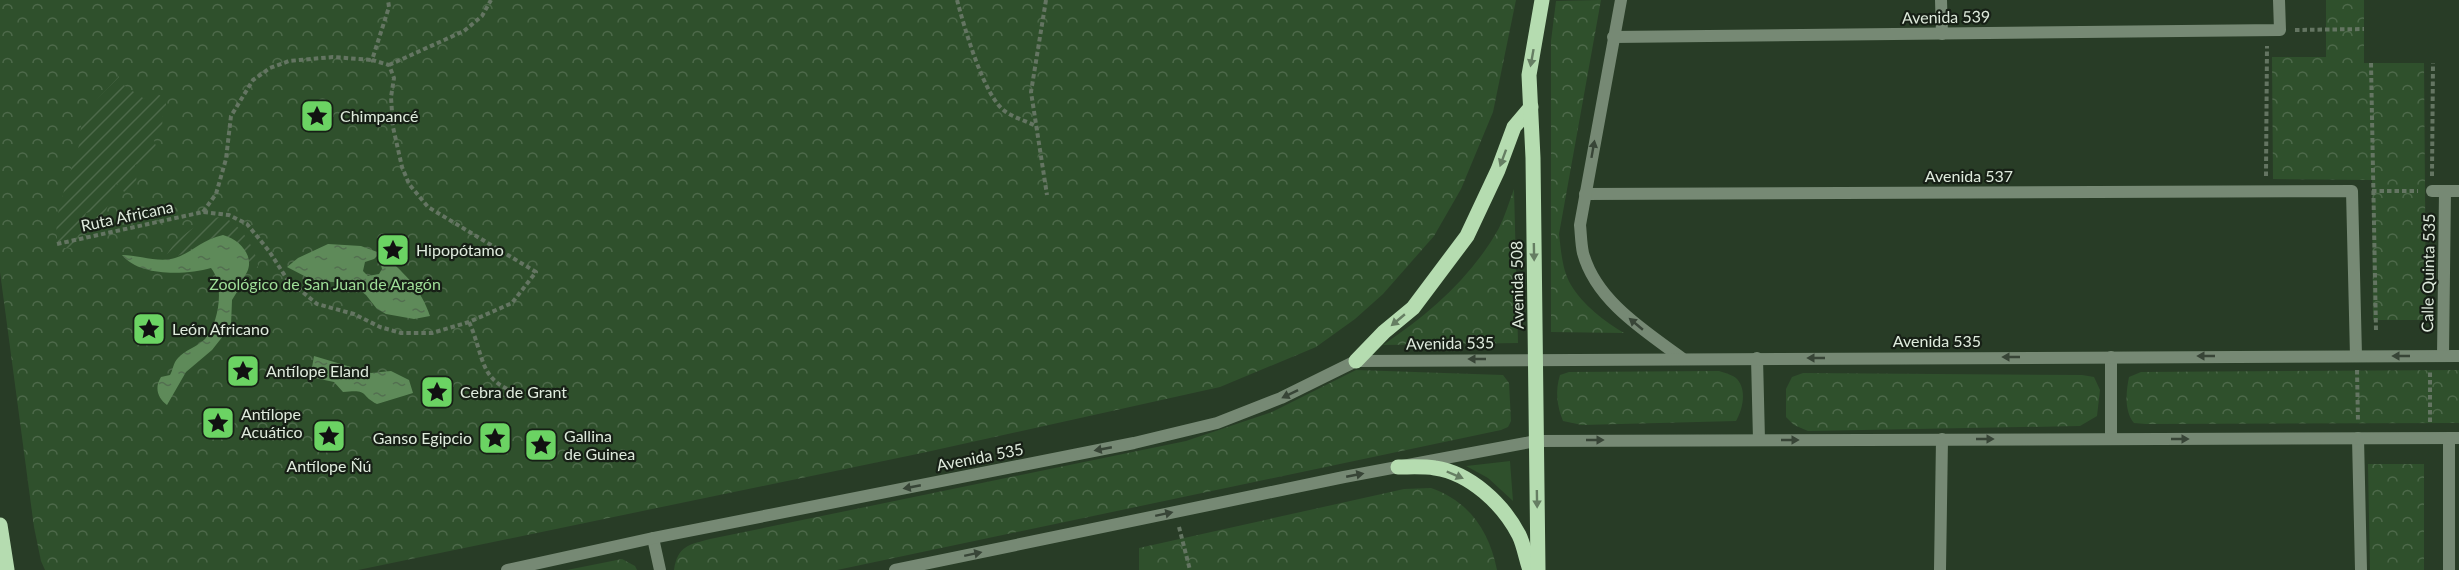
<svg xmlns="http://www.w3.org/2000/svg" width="2459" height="570" viewBox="0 0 2459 570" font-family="Lato,sans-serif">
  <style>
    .grass { fill: #2f502c }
    .forest { fill: url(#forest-crowns) }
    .garden { fill: url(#garden-furrows) }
    .water { fill: url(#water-ripples) }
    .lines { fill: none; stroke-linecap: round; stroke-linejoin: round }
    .path { stroke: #647562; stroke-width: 4; stroke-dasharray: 4.5 3; stroke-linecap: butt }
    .minor { stroke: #768974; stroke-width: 12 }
    .tertiary { stroke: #768974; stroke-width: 12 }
    .primary { stroke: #b5dcb0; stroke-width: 15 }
    .oneway { fill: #667e63 }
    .oneway2 { fill: #384537 }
    .labels { text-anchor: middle; stroke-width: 4.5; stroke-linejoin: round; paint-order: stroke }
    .street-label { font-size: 16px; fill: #dfebdd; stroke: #172016 }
    .poi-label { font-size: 16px; fill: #dfebdd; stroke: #172016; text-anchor: start }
    .park-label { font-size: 16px; fill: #9fdf98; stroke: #172016 }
  </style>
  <defs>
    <pattern id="forest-crowns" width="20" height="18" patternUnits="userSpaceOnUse" patternTransform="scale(1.5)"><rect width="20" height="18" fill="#2f502c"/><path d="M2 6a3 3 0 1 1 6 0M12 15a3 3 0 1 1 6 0" fill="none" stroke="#4d694a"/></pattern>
    <pattern id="garden-furrows" width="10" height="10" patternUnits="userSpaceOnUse" patternTransform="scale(1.5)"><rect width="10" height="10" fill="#2f502c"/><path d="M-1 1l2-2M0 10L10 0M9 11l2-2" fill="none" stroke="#4d694a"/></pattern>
    <pattern id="water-ripples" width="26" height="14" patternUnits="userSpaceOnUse" patternTransform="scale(1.5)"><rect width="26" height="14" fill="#5e8a59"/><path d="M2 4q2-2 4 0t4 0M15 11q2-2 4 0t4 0" fill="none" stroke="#536f50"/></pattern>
  </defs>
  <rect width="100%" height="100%" fill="#283c26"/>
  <path class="grass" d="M1510,461L1513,501L1488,478L1466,466Z"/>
  <g class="forest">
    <path d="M0,0H1516L1493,112L1461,189L1434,236L1383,294L1355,319L1316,347L1220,387L922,453L358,570H45L41,561L34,527L0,272Z"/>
    <path d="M1601,0L1559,234C1561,250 1562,270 1571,285C1582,304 1605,322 1624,333L1551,332V41L1556,1Z"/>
    <path d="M2326,0H2364V63H2424L2426,320H2373L2372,180L2273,179L2272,57H2326Z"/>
    <path d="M1514,189L1518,343L1383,345C1430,313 1471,278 1499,228C1505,216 1509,202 1514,189Z"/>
    <path d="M1356,370L1503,375L1509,383L1511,421L1508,427L1501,430L837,570H674C678,545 689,545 710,539L1186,441L1272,412Z"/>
    <path d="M2459,370V423L2146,424L2134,423C2124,411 2126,392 2129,377L2141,372Z"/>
    <path d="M1719,371C1725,373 1733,375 1737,379C1747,390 1743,409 1736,421L1582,425L1563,421C1557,406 1555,391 1560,375L1569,372Z"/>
    <path d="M1803,373L2082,375L2094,377L2100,390L2097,416L2080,426L1808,431L1794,425L1786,417V389L1792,377Z"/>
    <path d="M2368,464H2424V570H2370Z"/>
    <path d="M1431,488C1470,502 1489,531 1497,570H1139V548L1404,489Z"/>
    <path d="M622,559L635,566L637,570H567Z"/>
  </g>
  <g class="garden">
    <path d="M119,76V82L143,98L148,99L158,94L165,99L167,110L162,118L163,132L158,133L154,140L158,153L153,159L135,165L137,186L134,190L124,192L119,184H116L106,210L98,222L93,221L90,212L86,213L77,238V248H61C46,224 74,168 80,141C81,134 80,125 83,118C88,107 110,87 119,76Z"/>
    <path d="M220,217C239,219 258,252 258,268L250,264L248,258L223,235C201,240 187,255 165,260C169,242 203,218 220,217Z"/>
  </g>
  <g class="water">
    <path d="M223,235C245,241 260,265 239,282L240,287L232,300L231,326L212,350L186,372L167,405C158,398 154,388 161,377L170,375C173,370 173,363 178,358C185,350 197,347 205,339C219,323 225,285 211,268C186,275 140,277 122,255C138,255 159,263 175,258C193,252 201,240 223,235Z"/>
    <path d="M328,244L361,246L380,253L374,259L365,262L363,271L368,276L379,274L382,269L380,262L385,256C406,275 421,289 430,316L414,319L386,314L377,309L366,295L351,283L314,281L287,267L298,258Z"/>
    <path d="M314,356L371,373L391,371L409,380L413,393L377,404C359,395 370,389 343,392L334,382L315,378L311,373Z"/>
  </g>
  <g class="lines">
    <g class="path">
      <path d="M957,0C964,26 984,98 1006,112C1015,118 1026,121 1036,126"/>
      <path d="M1046,0L1031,92L1047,195"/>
      <path d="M2295,30L2364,29"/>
      <path d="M2371,63L2376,331"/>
      <path d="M389,65L464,31L482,16L491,0"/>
      <path d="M2266,176L2267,46"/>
      <path d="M2432,176L2433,63"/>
      <path d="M2372,191H2418"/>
      <path d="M203,212L216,194L226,159L231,116L253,80L270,68L289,61L333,57L372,60"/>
      <path d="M57,244L203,212L229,215L247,224L269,251L287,279L317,304L354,314L380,327L401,333H432L469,322L512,303L536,272L428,207L409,184L402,167L393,127L391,97L394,78L389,65L372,60L389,7L388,0"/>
      <path d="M469,322C485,357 478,383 522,394"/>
      <path d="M2357,370L2358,422"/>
      <path d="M2430,422V370"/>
      <path d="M1179,527L1190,570"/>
    </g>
    <g class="minor">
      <path d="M1941,0L1942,34"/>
      <path d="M1613,37L2280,30L2279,0"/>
      <path d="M2432,191H2459"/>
      <path d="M1585,194L2352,191L2356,356"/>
      <path d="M2443,356L2445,191"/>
      <path d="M2358,438L2361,570"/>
      <path d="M1940,570L1942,439"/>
      <path d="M2449,570V438"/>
    </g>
    <g class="tertiary">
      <path d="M1621,0L1580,225C1581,234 1581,244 1583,253C1596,301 1645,331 1683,359"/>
      <path d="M2111,357V439"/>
      <path d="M1757,358L1759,440"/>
      <path d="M653,538L660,570"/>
      <path d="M507,570L653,538L1134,443L1217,423L1281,398L1356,361L2459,356"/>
      <path d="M895,570L1344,477L1536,441L2459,438"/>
    </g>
    <g class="primary">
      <path d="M1356,361L1384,332L1413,308L1467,236L1498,170L1514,127L1531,107"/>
      <path d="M1398,467C1410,467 1423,466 1435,468C1470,473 1503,504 1519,535C1524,545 1526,559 1530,570"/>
      <path d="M0,525L7,570"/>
      <path d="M1538,570L1533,158L1529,75L1542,0"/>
    </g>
  </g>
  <defs><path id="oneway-solid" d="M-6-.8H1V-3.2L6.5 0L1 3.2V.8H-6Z" transform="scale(1.5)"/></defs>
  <g class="oneway">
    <use href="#oneway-solid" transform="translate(1532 58) rotate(100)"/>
    <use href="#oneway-solid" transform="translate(1503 158) rotate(110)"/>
    <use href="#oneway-solid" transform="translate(1534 252) rotate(89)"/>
    <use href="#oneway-solid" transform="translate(1398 320) rotate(140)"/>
    <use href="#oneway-solid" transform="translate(1455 475) rotate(23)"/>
    <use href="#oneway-solid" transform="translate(1537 499) rotate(89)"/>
  </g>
  <g class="oneway2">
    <use href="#oneway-solid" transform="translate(1593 149) rotate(-80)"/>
    <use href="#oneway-solid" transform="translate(1636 324) rotate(-140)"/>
    <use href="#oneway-solid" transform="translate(2206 356) rotate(180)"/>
    <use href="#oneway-solid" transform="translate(2401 356) rotate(180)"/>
    <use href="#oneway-solid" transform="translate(2011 357) rotate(180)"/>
    <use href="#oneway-solid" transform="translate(1816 358) rotate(180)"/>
    <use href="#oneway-solid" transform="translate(1477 359) rotate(180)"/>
    <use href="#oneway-solid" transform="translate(1290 394) rotate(154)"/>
    <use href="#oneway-solid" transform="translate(1985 439)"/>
    <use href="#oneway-solid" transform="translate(2180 439)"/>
    <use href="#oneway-solid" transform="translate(1595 440)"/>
    <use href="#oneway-solid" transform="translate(1790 440)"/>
    <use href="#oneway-solid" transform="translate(1103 449) rotate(169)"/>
    <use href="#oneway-solid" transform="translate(1355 475) rotate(-11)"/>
    <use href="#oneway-solid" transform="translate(912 487) rotate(169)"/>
    <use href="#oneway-solid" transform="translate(1164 514) rotate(-12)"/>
    <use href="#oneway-solid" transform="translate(973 554) rotate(-12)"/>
  </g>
  <defs>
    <g id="sight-square" transform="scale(1.725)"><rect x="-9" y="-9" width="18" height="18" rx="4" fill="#6bd363" stroke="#172016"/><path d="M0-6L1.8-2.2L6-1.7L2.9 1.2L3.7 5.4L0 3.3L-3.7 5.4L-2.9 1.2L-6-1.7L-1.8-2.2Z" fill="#111"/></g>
  </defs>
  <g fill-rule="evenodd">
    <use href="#sight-square" x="317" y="116"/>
    <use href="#sight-square" x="393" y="250"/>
    <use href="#sight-square" x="149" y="329"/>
    <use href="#sight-square" x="243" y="371"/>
    <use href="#sight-square" x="437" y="392"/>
    <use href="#sight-square" x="218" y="423"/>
    <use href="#sight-square" x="329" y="436"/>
    <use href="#sight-square" x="495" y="438"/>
    <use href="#sight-square" x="541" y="445"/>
  </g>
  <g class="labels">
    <g class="street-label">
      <text transform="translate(1946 17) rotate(-1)" y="6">Avenida 539</text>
      <text x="1969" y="182">Avenida 537</text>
      <text transform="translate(127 216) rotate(-12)" y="6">Ruta Africana</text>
      <text transform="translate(2428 273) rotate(-89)" y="6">Calle Quinta 535</text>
      <text transform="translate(1517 285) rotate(-91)" y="6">Avenida 508</text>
      <text x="1937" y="347">Avenida 535</text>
      <text transform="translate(1450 343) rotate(-1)" y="6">Avenida 535</text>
      <text transform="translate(980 457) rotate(-11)" y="6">Avenida 535</text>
    </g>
    <g class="poi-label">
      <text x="340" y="122">Chimpancé</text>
      <text x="416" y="256">Hipopótamo</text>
      <text x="172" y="335">León Africano</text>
      <text x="266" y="377">Antílope Eland</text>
      <text x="460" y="398">Cebra de Grant</text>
      <text x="241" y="420">Antílope<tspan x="241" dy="18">Acuático</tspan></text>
      <text x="564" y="442">Gallina<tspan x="564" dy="18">de Guinea</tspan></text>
      <text x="472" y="444" text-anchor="end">Ganso Egipcio</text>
      <text x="329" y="472" text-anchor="middle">Antílope Ñú</text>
    </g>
    <g class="park-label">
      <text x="325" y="290">Zoológico de San Juan de Aragón</text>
    </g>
  </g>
</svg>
